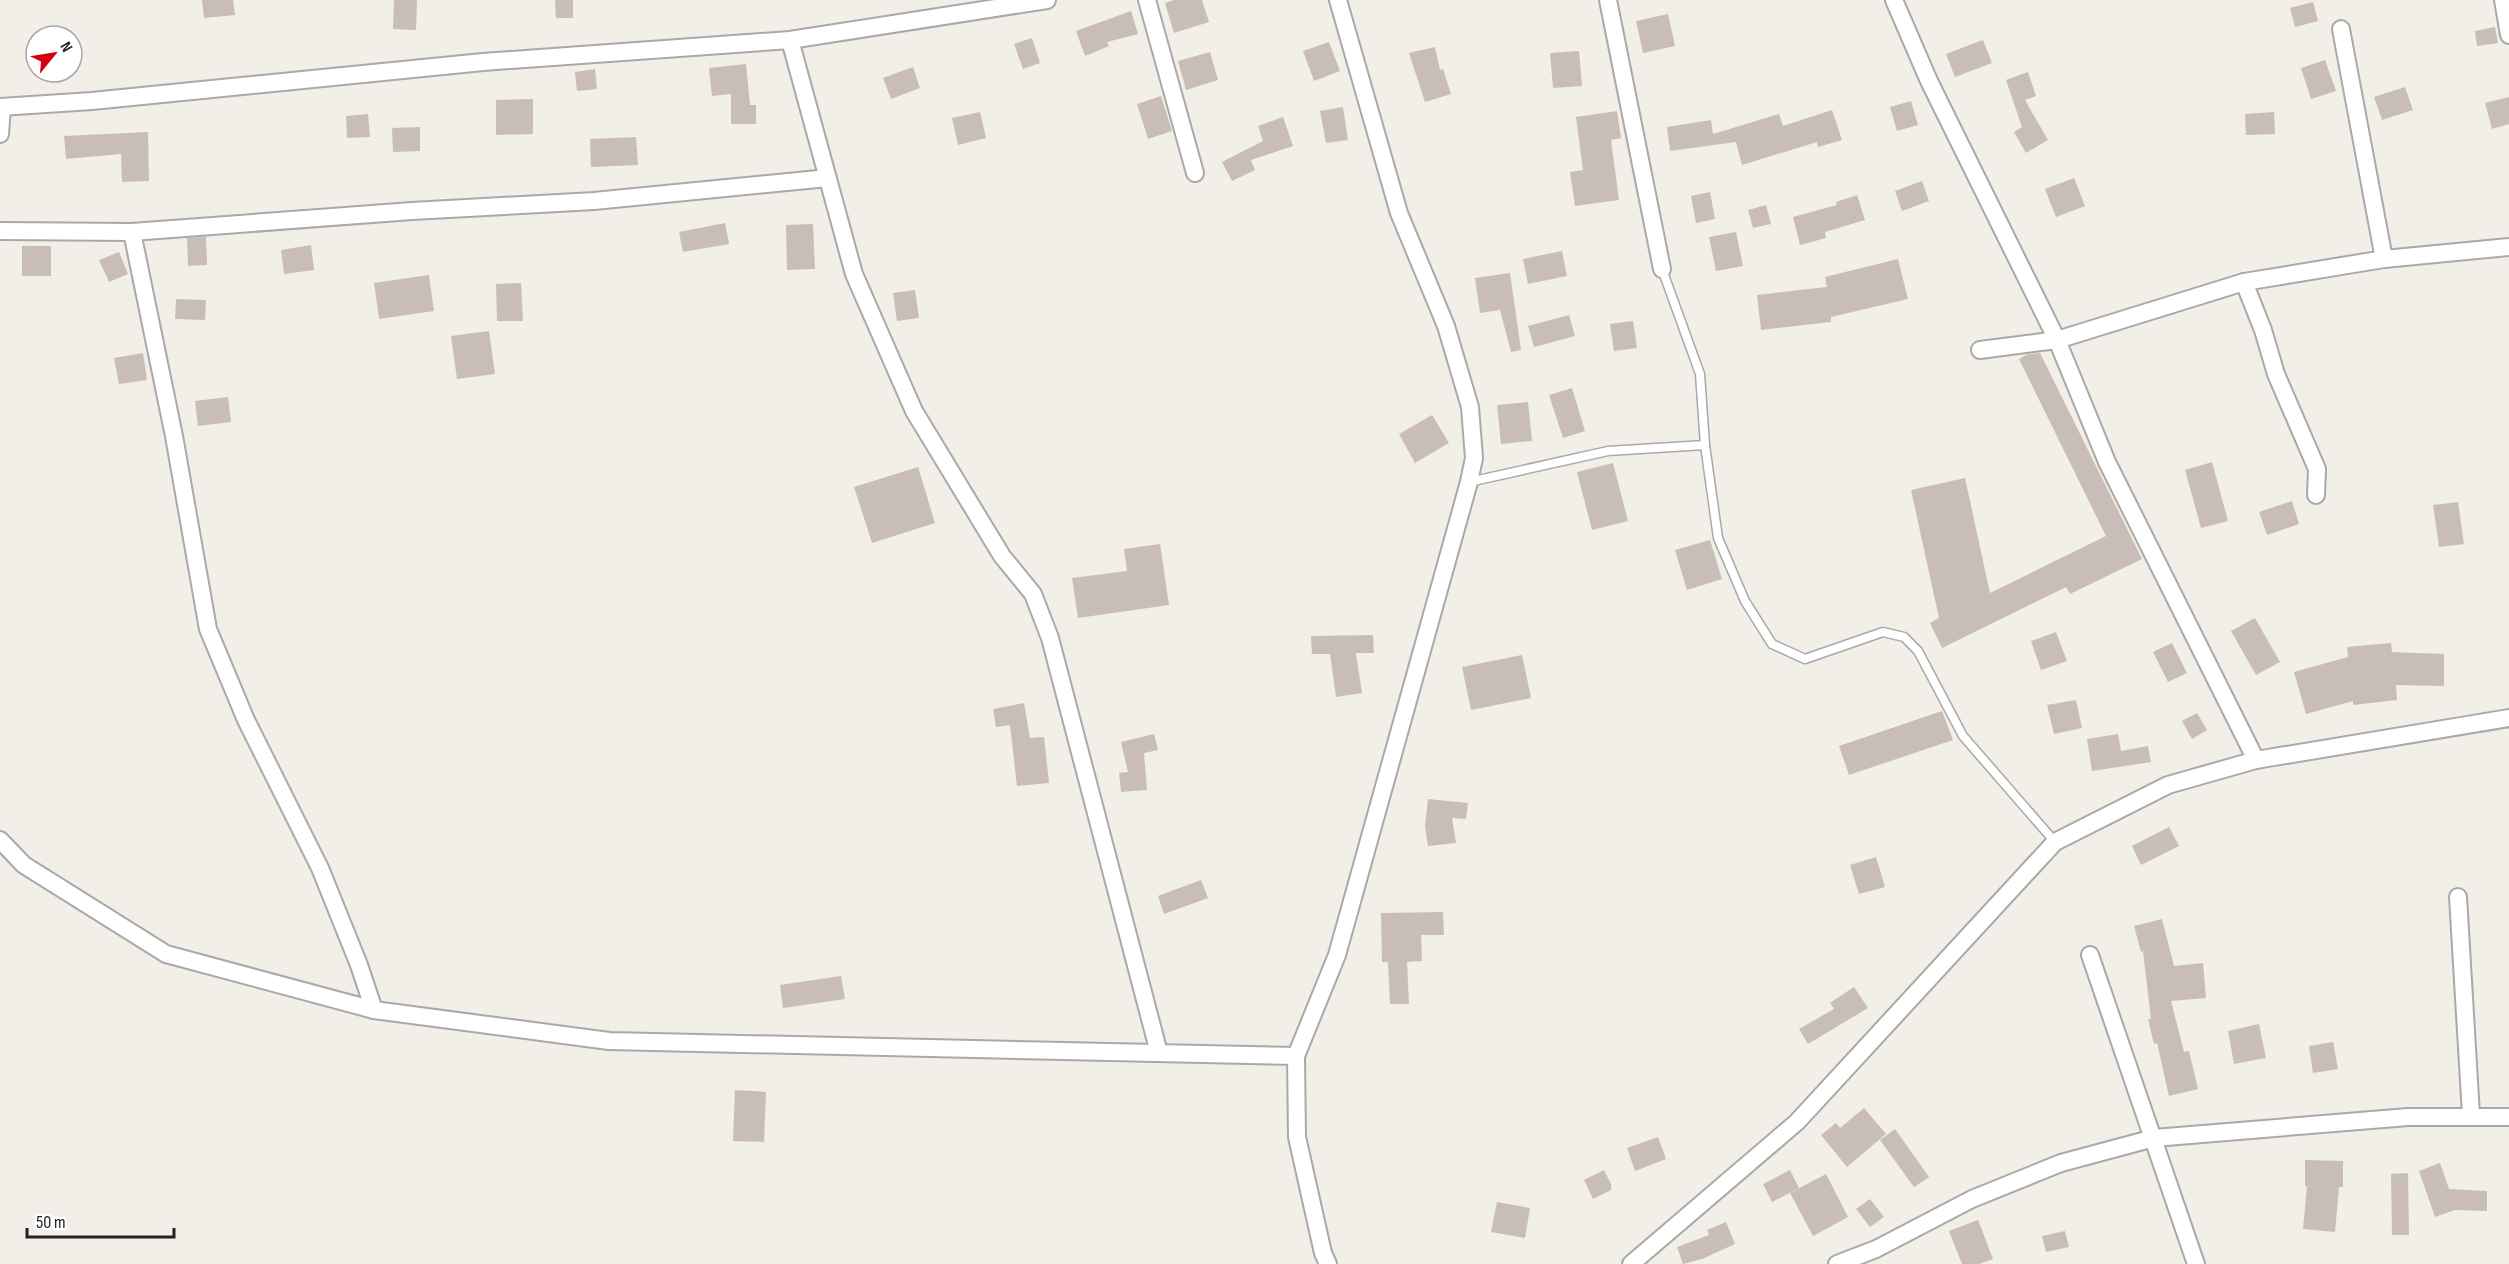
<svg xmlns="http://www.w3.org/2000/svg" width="2509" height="1264" viewBox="0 0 2509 1264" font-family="'Sofia Sans Condensed',sans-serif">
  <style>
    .building { fill: #c8beb7 }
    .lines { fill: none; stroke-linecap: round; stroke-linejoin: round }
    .service-casing { stroke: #a9a9a9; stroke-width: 11 }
    .minor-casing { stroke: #a9a9a9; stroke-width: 20 }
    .service { stroke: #fff; stroke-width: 8 }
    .minor { stroke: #fff; stroke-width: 16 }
  </style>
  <rect width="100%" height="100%" fill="#f2eee8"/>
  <g class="building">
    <path d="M202,0H233L235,15L204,18Z"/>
    <path d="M394,0H417L416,30L393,29Z"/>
    <path d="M555,0H573V18H556Z"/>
    <path d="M1174,0H1202L1209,22L1174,33L1165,3Z"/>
    <path d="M2313,2L2318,21L2295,27L2290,8Z"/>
    <path d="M1131,11L1138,34L1107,42L1109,46L1085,56L1076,31Z"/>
    <path d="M1668,14L1675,46L1643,53L1636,21Z"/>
    <path d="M2495,27L2498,43L2477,46L2475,31Z"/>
    <path d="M1032,38L1040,63L1023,69L1014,44Z"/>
    <path d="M1983,40L1992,63L1955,77L1946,54Z"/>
    <path d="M1329,42L1340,71L1314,81L1303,51Z"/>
    <path d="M1435,47L1440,70L1443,69L1451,94L1425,102L1409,53Z"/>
    <path d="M1579,51L1582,86L1553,88L1550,53Z"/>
    <path d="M1210,52L1218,80L1186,90L1178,61Z"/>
    <path d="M2325,60L2336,91L2311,99L2301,68Z"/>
    <path d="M746,64L750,105H756V124H731V94L712,96L709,68Z"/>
    <path d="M913,67L920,88L891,99L883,78Z"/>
    <path d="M595,69L597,89L577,91L575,72Z"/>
    <path d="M2028,72L2036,96L2025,100L2048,140L2026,153L2014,132L2022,127L2006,80Z"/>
    <path d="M2405,87L2413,110L2382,120L2374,97Z"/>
    <path d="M1161,96L1172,131L1148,139L1137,104Z"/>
    <path d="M2509,97V124L2492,129L2485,103Z"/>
    <path d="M533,99V134L496,135V100Z"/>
    <path d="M1911,101L1918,125L1897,131L1890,107Z"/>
    <path d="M1343,107L1348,140L1326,143L1320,111Z"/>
    <path d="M1832,110L1842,140L1818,147L1817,142L1742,165L1736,142L1670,151L1667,127L1711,120L1713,134L1779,114L1783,126Z"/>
    <path d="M1617,111L1621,138L1611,140L1619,200L1575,206L1570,172L1583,170L1576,117Z"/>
    <path d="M980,112L986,138L958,145L952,118Z"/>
    <path d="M2274,112L2275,134L2246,135L2245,114Z"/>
    <path d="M368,114L370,137L347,138L346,116Z"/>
    <path d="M1283,117L1293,146L1251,160L1255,170L1232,181L1222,162L1263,141L1258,126Z"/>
    <path d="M420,127V151L393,152L392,128Z"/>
    <path d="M148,132L149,181L122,182L121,154L66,159L64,136Z"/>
    <path d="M636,137L638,165L591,167L590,139Z"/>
    <path d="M2074,178L2085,206L2056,217L2045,189Z"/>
    <path d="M1922,181L1929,201L1902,211L1895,191Z"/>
    <path d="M1710,192L1715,219L1696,223L1691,196Z"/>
    <path d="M1857,195L1865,220L1825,232L1826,238L1800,245L1793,217L1837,205L1836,202Z"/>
    <path d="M1766,205L1771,224L1753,228L1748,210Z"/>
    <path d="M725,223L729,244L683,252L679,232Z"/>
    <path d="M813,224L815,269L787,270L786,225Z"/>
    <path d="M1736,232L1743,266L1716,271L1709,237Z"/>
    <path d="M206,237L207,265L188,266L187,238Z"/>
    <path d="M311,245L314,270L284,274L281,250Z"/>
    <rect x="22" y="246" width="29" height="30"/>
    <path d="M1562,251L1567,276L1528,284L1523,259Z"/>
    <path d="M119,252L128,274L109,282L99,260Z"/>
    <path d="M1898,259L1908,299L1831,317V322L1761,330L1757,295L1827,287L1825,277Z"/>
    <path d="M1510,273L1521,350L1511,352L1500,310L1480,313L1475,278Z"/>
    <path d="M429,275L434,311L379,319L374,283Z"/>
    <path d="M521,283L523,321H497L496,284Z"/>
    <path d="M915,290L919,318L897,321L893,293Z"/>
    <path d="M176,299L206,300L205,320L175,319Z"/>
    <path d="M1569,315L1575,336L1534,347L1528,326Z"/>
    <path d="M1633,321L1637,348L1614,351L1610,324Z"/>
    <path d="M489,331L495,374L457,379L451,336Z"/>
    <path d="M143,353L147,380L119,384L114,358Z"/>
    <path d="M2040,353L2142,559L2070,594L2066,587L1942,648L1930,623L1939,618L1911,490L1965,478L1990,593L2106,536L2019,359L2028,354Z"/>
    <path d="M1572,388L1585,431L1563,438L1549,395Z"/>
    <path d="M228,397L231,422L198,426L195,401Z"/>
    <path d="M1528,402L1532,441L1501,444L1497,405Z"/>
    <path d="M1432,415L1449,443L1415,463L1399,434Z"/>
    <path d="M2212,462L2228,521L2201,528L2185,470Z"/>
    <path d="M1613,463L1628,521L1592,530L1577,472Z"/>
    <path d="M918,467L935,523L872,543L854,487Z"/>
    <path d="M2292,501L2299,524L2267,535L2259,512Z"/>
    <path d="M2458,502L2464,544L2439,547L2433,505Z"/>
    <path d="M1710,540L1722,579L1687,590L1675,550Z"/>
    <path d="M1160,544L1169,605L1078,618L1072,578L1127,571L1124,549Z"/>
    <path d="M2255,618L2280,662L2256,675L2231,631Z"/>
    <path d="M2056,632L2067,661L2041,670L2031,641Z"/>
    <path d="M1373,635L1374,653H1356L1362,693L1336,697L1330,654H1312L1311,636Z"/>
    <path d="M2172,643L2187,673L2168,682L2153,652Z"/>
    <path d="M2391,643L2392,652L2444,654V686L2396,685L2397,700L2353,705V701L2306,714L2294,672L2348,657L2347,647Z"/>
    <path d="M1522,655L1531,698L1471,710L1462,667Z"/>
    <path d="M2076,700L2082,728L2054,734L2047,705Z"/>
    <path d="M1024,703L1030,738L1044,737L1049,783L1017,786L1010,725L996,727L993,709Z"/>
    <path d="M1942,711L1953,740L1849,775L1839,746Z"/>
    <path d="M2197,713L2207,730L2192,739L2182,721Z"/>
    <path d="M1154,734L1158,750L1144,753L1147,790L1121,792L1119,773L1128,772L1121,742Z"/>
    <path d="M2118,734L2121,751L2148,746L2151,762L2092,771L2087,739Z"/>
    <path d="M1428,799L1468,803L1466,819L1452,818L1456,843L1428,846L1425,826Z"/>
    <path d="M2169,827L2179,846L2141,865L2132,846Z"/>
    <path d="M1876,857L1885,887L1859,894L1850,865Z"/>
    <path d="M1201,880L1208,898L1164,914L1158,896Z"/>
    <path d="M1443,912L1444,935H1421L1422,961L1407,962L1409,1004H1390L1388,962H1382L1381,913Z"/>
    <path d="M2162,919L2174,966L2203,963L2206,998L2171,1001L2184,1052L2189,1051L2198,1089L2169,1096L2157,1043L2154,1044L2148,1019H2151L2143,951L2141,952L2134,926Z"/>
    <path d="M841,976L845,999L783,1008L780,985Z"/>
    <path d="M1854,987L1868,1008L1808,1044L1799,1029L1834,1009L1830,1003Z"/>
    <path d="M2259,1024L2266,1058L2234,1064L2228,1031Z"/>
    <path d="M2333,1042L2338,1069L2313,1073L2309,1046Z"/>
    <path d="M735,1090L766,1092L764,1142L733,1141Z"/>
    <path d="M1864,1108L1886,1134L1847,1167L1821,1135L1836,1123L1840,1128Z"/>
    <path d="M1895,1129L1929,1177L1914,1187L1880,1140Z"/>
    <path d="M1658,1137L1666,1159L1635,1171L1627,1148Z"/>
    <path d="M2305,1160L2343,1161V1187H2339L2335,1232L2303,1229L2307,1186H2305Z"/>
    <path d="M2440,1163L2449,1189L2487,1191V1211L2455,1210L2435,1217L2419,1171Z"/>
    <path d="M1604,1170L1611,1184V1190L1593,1199L1584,1180Z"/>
    <path d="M1790,1170L1799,1188L1772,1202L1763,1184Z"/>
    <path d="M2408,1173L2409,1235H2392L2391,1174Z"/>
    <path d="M1826,1174L1848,1217L1813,1236L1790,1193Z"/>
    <path d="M1870,1199L1884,1217L1870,1227L1856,1209Z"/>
    <path d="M1497,1202L1530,1208L1525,1238L1491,1232Z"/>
    <path d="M1978,1220L1993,1259L1979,1264H1962L1949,1231Z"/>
    <path d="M1726,1222L1735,1244L1702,1259L1683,1264L1677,1247L1709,1235L1707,1230Z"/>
    <path d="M2065,1231L2069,1247L2046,1252L2042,1236Z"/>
  </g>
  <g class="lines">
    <g class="service-casing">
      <g id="service">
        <path d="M1662,269L1700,374L1705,445L1718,538L1745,601L1772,644L1805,659L1883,632L1904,637L1918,651L1963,736L2055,842"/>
        <path d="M1469,482L1608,451L1705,445"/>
      </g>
    </g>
    <g class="minor-casing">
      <g id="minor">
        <path d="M1147,0L1195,173"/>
        <path d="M1608,0L1662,269"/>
        <path d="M1894,0L1929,81L2057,340L2107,462L2256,760"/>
        <path d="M2503,0L2509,35"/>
        <path d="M2341,29L2384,259"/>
        <path d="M790,40L854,274L914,411L1002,556L1033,594L1050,638L1159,1053"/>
        <path d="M0,107L92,101L483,62L790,40L1047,0"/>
        <path d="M0,134L2,107"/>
        <path d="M0,231L132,232L412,211L594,201L828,178"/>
        <path d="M132,232L174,436L208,629L246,720L320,868L359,965L374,1010"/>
        <path d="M2244,282L2263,330L2276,374L2317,469L2316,495"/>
        <path d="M1980,350L2057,340L2244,282L2384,259L2509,247"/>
        <path d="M0,840L24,865L166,954L374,1010L609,1041L1296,1056"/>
        <path d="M2458,897L2471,1115"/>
        <path d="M2090,955L2196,1264"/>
        <path d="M1328,1264L1323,1253L1297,1137L1296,1056L1337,955L1469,482L1474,458L1470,407L1446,326L1399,213L1338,0"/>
        <path d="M1631,1264L1797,1122L2055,842L2168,785L2256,760L2509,718"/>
        <path d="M1837,1264L1876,1249L1972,1199L2061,1163L2154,1138L2408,1117H2509"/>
      </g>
    </g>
    <use href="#service" class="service"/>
    <use href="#minor" class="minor"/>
  </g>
  <g transform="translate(54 54) rotate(60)"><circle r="28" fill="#ffffff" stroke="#a7a7a7" stroke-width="1.5"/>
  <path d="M0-4.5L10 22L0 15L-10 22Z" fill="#d4000c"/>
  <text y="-9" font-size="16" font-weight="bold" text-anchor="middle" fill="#222222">N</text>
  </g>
  <path d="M27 1228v9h147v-9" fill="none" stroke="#222222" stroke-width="3"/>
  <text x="36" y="1228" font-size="18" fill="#222222" stroke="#ffffff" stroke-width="4.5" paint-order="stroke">50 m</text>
</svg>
